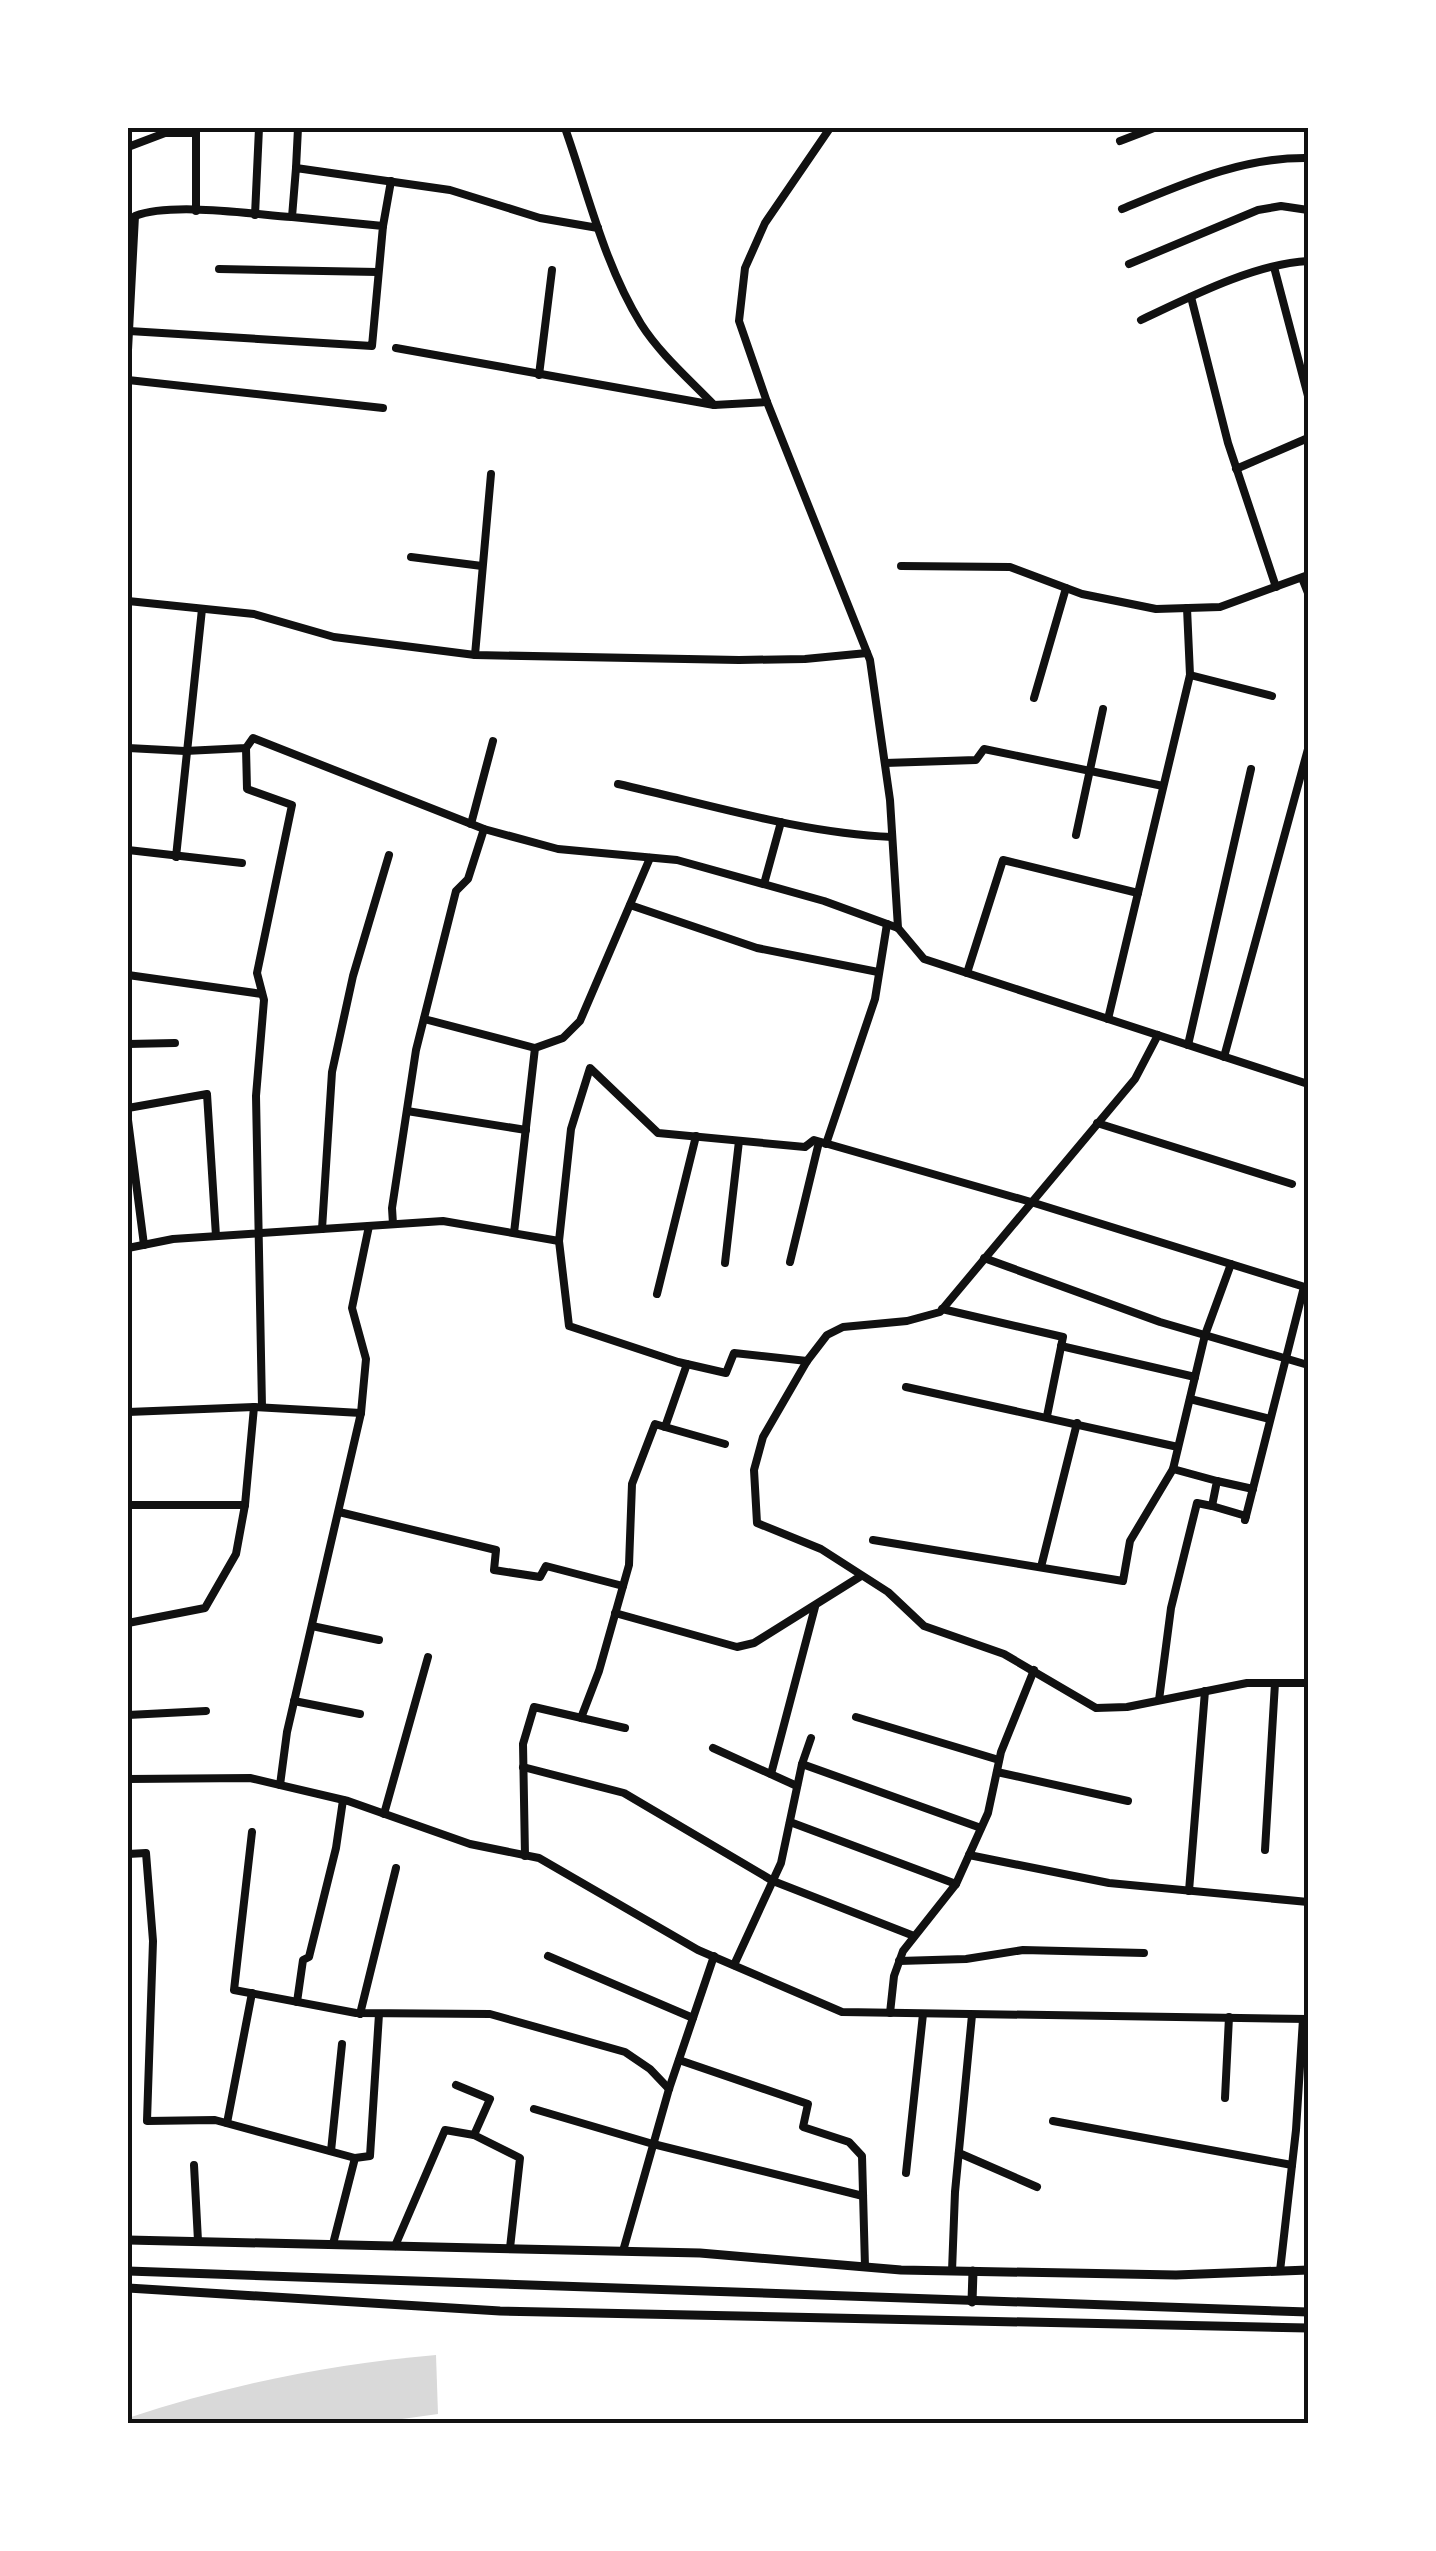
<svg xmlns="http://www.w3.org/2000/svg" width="1436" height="2551" viewBox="0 0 1436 2551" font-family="Jost,sans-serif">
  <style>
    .water { fill: #d9d9d9 }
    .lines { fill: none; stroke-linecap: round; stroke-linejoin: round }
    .minor { stroke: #111; stroke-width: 8 }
    .tertiary { stroke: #111; stroke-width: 9 }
    .neatline { fill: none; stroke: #111; stroke-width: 4 }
  </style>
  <rect width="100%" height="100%" fill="#fff"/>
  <path class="water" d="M436,2355L438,2414L366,2424L128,2423V2418C229,2385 329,2364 436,2355Z"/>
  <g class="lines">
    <g class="minor">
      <path d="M565,128C588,193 604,264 641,324C660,354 689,379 714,405L767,402"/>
      <path d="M830,128L765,223L745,268L739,321L767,402L870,660L890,800L898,928"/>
      <path d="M1120,141L1154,128"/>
      <path d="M128,147L165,133H196"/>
      <path d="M296,168L298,128"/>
      <path d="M1122,209C1183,184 1241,157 1308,158"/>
      <path d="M196,211V128"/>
      <path d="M255,215L259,128"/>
      <path d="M383,226L391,181"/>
      <path d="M1129,264L1258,210L1281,206L1308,210"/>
      <path d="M1274,267L1308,396"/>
      <path d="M219,269L378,272"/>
      <path d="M1191,297L1228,443L1276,587"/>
      <path d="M1141,320C1190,297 1254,264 1308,261"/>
      <path d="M129,331L135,216C172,202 250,214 292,217"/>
      <path d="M396,348L714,405"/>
      <path d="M128,350L129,331L372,346L383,226L292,217L296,168L450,190L540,218L598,228"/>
      <path d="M539,375L552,270"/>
      <path d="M128,380L383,408"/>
      <path d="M1236,469L1308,438"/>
      <path d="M411,557L482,566"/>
      <path d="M901,566L1010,567L1082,594L1156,609L1220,607L1308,575"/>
      <path d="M1302,578L1308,593"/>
      <path d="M128,601L254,614L334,637L475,655L739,660L805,659L867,653"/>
      <path d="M475,655L491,474"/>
      <path d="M1190,675L1272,696"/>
      <path d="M1034,698L1066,588"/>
      <path d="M128,748L185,751L246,748L253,738L484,829L558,849L677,860L824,901L898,928L924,959L1308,1084"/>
      <path d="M246,748L247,789L292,805L257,973L264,1000L256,1096L262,1407"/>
      <path d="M885,763L976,760L984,749L1163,786"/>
      <path d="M618,784C708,804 800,833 892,837"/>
      <path d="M471,824L493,741"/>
      <path d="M1076,835L1103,709"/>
      <path d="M128,850L242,863"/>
      <path d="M176,857L202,609"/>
      <path d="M764,884L781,822"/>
      <path d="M630,905L757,948L878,972"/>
      <path d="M967,973L1003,860L1138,893"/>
      <path d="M128,975L262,994"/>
      <path d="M424,1019L535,1048"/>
      <path d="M1108,1019L1190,675L1187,608"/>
      <path d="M1158,1035L1135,1079L940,1312L907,1321L843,1327L827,1335L807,1361L763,1437L754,1470L757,1523L821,1549L888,1592L924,1626L1004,1654L1096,1708L1127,1707L1247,1683H1308"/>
      <path d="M128,1044L175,1043"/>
      <path d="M1188,1045L1251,769"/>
      <path d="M1224,1057L1308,749"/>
      <path d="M128,1108L207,1094L216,1236"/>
      <path d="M407,1111L526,1130"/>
      <path d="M128,1120L144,1245"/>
      <path d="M1097,1123L1292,1184"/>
      <path d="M826,1144L875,999L887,924"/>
      <path d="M393,1224L392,1208L416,1050L456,891L468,879L484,829"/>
      <path d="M322,1229L332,1072L353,976L389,855"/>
      <path d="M514,1233L535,1048L563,1038L580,1021L650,858"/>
      <path d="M128,1248L173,1239L443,1221L559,1241"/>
      <path d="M984,1258L1160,1322L1308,1365"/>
      <path d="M790,1262L819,1142"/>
      <path d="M725,1263L739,1141"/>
      <path d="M657,1294L696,1136"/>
      <path d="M942,1309L1063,1337L1047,1416"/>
      <path d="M1061,1346L1195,1377"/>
      <path d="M807,1361L734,1353L726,1373L678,1362L569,1326L559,1241L571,1129L590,1068L658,1133L805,1147L814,1140L1031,1202L1308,1288"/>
      <path d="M906,1387L1178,1447"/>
      <path d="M1190,1399L1270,1419"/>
      <path d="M128,1412L254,1407L361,1413"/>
      <path d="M665,1427L725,1444"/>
      <path d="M1217,1481L1253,1489"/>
      <path d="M128,1505H245"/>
      <path d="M1212,1506L1246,1516"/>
      <path d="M339,1512L496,1550L494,1570L540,1577L546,1566L623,1586"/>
      <path d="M1245,1520L1304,1287"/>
      <path d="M873,1540L1123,1581L1130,1541L1173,1469L1205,1335L1231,1264"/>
      <path d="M1041,1567L1077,1423"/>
      <path d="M615,1613L737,1647L754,1643L861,1576"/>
      <path d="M128,1623L205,1608L236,1554L245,1505L254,1407"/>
      <path d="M312,1626L379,1640"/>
      <path d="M1159,1700L1171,1608L1197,1503L1212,1506L1217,1481L1173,1469"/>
      <path d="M294,1701L360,1714"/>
      <path d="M128,1715L206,1711"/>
      <path d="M856,1717L999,1760"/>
      <path d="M581,1718L599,1671L629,1565L632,1484L655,1424L665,1427L687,1364"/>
      <path d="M713,1748L797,1786"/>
      <path d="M802,1764L981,1828"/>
      <path d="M523,1767L624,1793L773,1881L914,1936"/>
      <path d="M997,1772L1128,1801"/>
      <path d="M771,1774L815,1607"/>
      <path d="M128,1779L250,1778L348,1801L470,1844L539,1858L698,1950L842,2012L1308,2019"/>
      <path d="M280,1785L287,1732L361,1413L366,1359L352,1308L369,1226"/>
      <path d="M384,1814L428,1657"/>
      <path d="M790,1822L956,1884"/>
      <path d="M252,1832L234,1990L356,2013L490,2014L625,2052L650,2069L669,2089"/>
      <path d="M1265,1850L1275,1683"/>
      <path d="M128,1854L146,1853L153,1941L147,2121L215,2120L355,2158"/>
      <path d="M969,1855L1109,1883L1308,1902"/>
      <path d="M525,1856L523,1744L534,1707L625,1728"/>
      <path d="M1189,1891L1205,1691"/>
      <path d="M548,1956L693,2018"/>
      <path d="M899,1961L966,1959L1023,1950L1144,1953"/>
      <path d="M734,1965L781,1863L802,1764L811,1738"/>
      <path d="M297,2002L303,1960L309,1957L336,1848L343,1800"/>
      <path d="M890,2013L894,1976L903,1951L956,1884L988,1813L1001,1752L1034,1670"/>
      <path d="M360,2014L396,1868"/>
      <path d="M679,2060L808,2104L803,2127L849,2142L862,2156L865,2267"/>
      <path d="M456,2085L490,2099L474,2135L520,2158L510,2248"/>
      <path d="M1225,2098L1229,2017"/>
      <path d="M534,2109L653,2144L863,2196"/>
      <path d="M1053,2121L1292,2165"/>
      <path d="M227,2123L252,1993"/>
      <path d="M331,2151L342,2044"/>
      <path d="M959,2153L1037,2187"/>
      <path d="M128,2161V2240"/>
      <path d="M194,2165L198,2241"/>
      <path d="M906,2173L923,2014"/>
      <path d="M333,2244L355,2158L370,2156L379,2014"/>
      <path d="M395,2246L445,2130L474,2135"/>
      <path d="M623,2251L669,2089L714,1956"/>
      <path d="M952,2271L955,2192L972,2015"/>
      <path d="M1280,2271L1296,2130L1303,2019"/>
    </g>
    <g class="tertiary">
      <path d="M128,2240L700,2253L901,2270L1176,2275L1308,2270"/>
      <path d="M128,2271L1308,2312"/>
      <path d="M128,2288L500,2311L1308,2328"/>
      <path d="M972,2302L973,2271"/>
    </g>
  </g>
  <rect width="1436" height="2551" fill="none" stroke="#ffffff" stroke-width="260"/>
  <rect x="130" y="130" width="1176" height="2291" class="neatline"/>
</svg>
